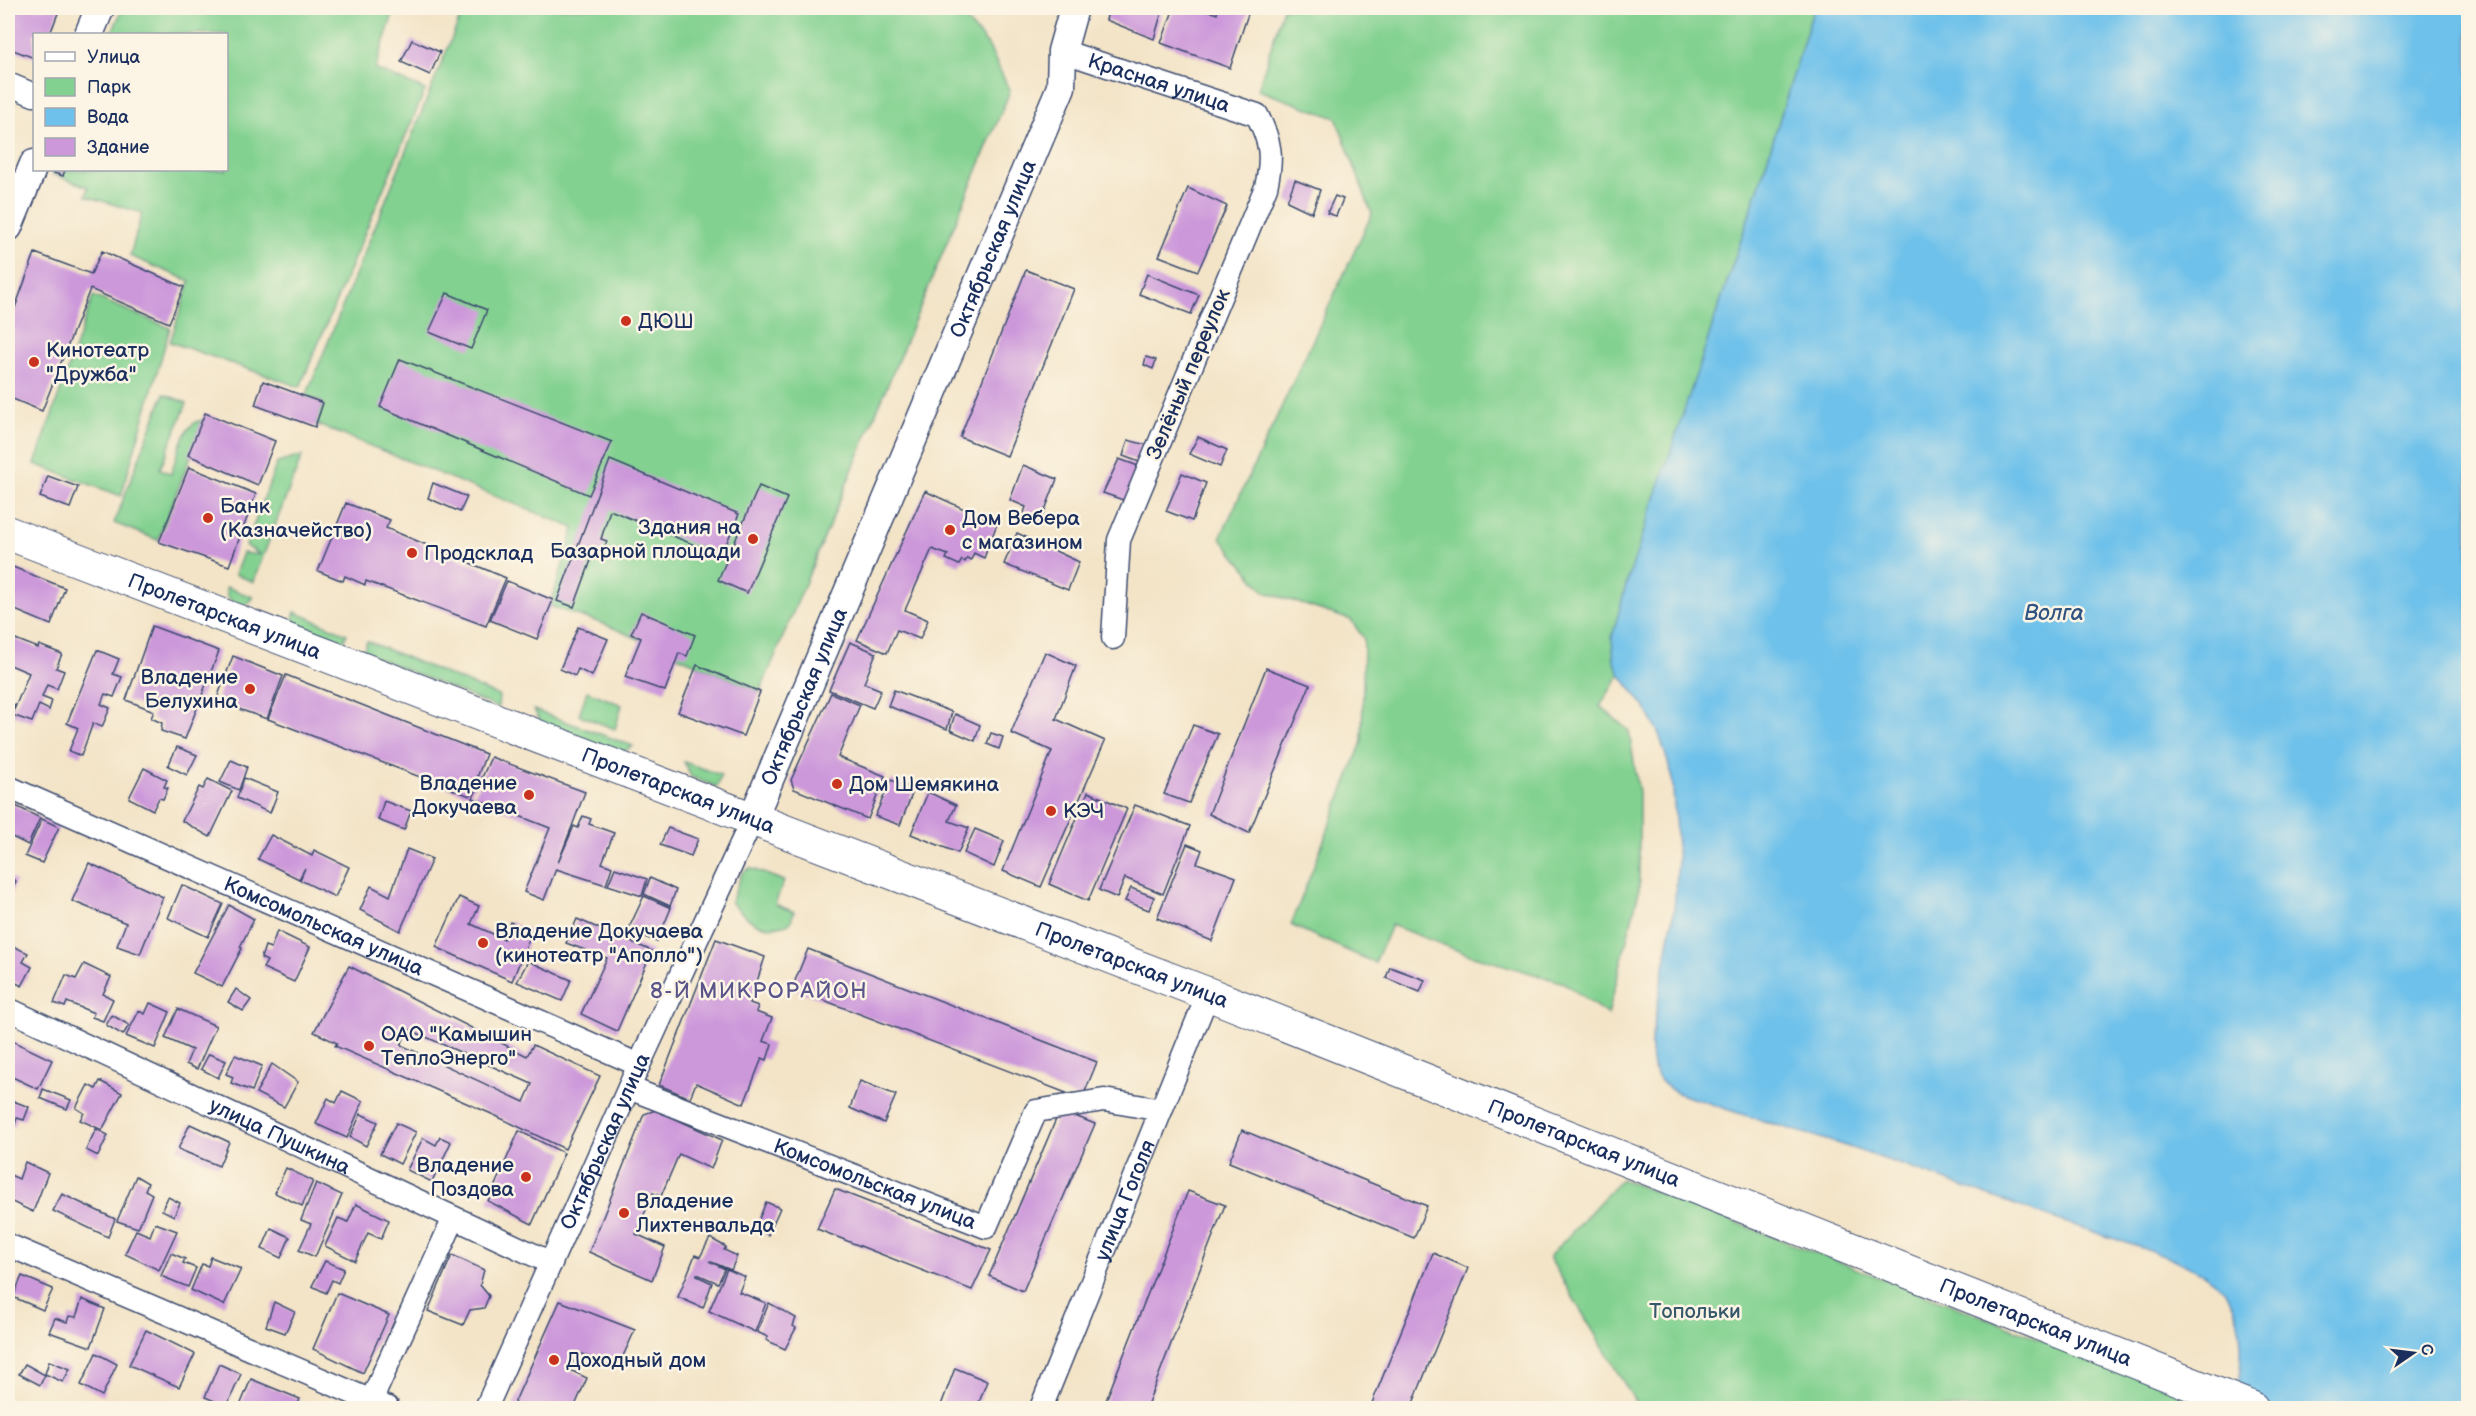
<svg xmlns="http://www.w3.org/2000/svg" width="2476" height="1416" viewBox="0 0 2476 1416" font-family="'Balsamiq Sans',sans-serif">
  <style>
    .green { fill: #82d190; stroke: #4e8077; stroke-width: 1.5 }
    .water { fill: #6ec1ea; stroke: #4478a4; stroke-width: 1.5 }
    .building { fill: #cc98da; fill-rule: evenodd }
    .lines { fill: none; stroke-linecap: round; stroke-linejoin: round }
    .minor-casing { stroke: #3b4a6e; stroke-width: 25 }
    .tertiary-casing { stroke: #3b4a6e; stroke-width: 31 }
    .primary-casing { stroke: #3b4a6e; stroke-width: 35 }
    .minor { stroke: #fff; stroke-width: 22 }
    .tertiary { stroke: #fff; stroke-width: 28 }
    .primary { stroke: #fff; stroke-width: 33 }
    .poi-dot { fill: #c8321e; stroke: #fcf5e5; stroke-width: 2 }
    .labels { text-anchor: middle; stroke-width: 5; stroke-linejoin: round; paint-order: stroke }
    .street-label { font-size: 21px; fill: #1b2f5e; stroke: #fcf5e5 }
    .poi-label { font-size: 21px; fill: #1b2f5e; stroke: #fcf5e5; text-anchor: start }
    .park-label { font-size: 21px; fill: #35586a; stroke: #fcf5e5 }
    .water-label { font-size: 22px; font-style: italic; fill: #305481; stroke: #fcf5e5 }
    .neighbourhood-label { font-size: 22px; letter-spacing: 1.5px; fill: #595489; stroke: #fcf5e5 }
  </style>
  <rect width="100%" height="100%" fill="#fcf5e5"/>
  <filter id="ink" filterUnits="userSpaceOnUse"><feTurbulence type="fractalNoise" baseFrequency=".0167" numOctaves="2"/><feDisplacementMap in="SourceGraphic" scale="12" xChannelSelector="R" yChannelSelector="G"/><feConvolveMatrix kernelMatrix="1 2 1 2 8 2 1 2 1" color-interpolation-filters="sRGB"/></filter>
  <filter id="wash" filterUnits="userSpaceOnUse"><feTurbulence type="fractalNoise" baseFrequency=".008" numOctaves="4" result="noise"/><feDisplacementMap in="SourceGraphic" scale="24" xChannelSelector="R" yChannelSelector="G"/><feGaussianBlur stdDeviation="1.35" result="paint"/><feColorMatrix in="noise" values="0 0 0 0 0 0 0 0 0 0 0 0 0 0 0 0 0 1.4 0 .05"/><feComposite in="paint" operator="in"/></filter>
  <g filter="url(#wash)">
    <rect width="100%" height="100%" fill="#f3e4c7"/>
    <g class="green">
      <path d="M123,8H395L375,69L425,90L300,387L170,342L190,281L130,256L142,213L86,196L88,187L52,174L54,170H226V34H111Z"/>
      <path d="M464,8H955L988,45L1010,91L760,692L604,624L550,606L574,528L316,424L323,403L306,396Z"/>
      <path d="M1283,8H1814L1761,180L1709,336L1614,661L1620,674L1600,706L1629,731L1639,793V891L1608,1015L1564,983L1470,955L1391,925L1375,963L1291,925L1362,742L1364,639L1351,620L1265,592L1220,538L1372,214L1336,118L1258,90Z"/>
      <path d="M93,296L170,328L121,496L35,464Z"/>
      <path d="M164,394L187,403L160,469L171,474C177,457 183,419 205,420L158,540L114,523Z"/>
      <path d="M302,456L253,582L235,574L243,553L261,555L246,546L277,463Z"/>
      <path d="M226,587L253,597L246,605L237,604L227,597Z"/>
      <path d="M295,612L347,634L341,645L291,625Z"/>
      <path d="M367,641L499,696L498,708L363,652Z"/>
      <path d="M587,691L622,705L615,729L579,715Z"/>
      <path d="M534,710L633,746L620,754L541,723Z"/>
      <path d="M684,762L721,775L717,787L691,777Z"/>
      <path d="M750,868L784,881L775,904L794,912L790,923C761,933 750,922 731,902L742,873Z"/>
      <path d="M1621,1179L2209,1403L2203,1408H1639L1549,1257Z"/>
    </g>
    <path class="water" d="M1814,8H2468V1408H2231C2244,1374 2248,1316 2221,1287C2197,1263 2122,1242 2088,1230C1997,1200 1908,1165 1817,1137C1781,1126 1744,1116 1709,1103C1698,1099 1684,1097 1674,1091C1654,1081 1650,1062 1651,1041L1674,910L1678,862L1672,775L1659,734L1646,709L1620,674L1614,661L1612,638L1626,585L1761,180Z"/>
    <g id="blocks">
      <g class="building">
        <path d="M16,8H60L50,34H34V58L8,48V13L13,15Z"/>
        <path d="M1109,8H1163L1154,39L1106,20Z"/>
        <path d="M1174,8H1200L1217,14L1218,8H1250L1230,68L1161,43Z"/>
        <path d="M412,40L440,52L430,75L401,62Z"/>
        <path d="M55,170H65L63,176L54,173Z"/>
        <path d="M1295,180L1320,190L1312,213L1287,201Z"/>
        <path d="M1188,188L1227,206L1198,271L1159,256Z"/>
        <path d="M1335,196L1343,199L1336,216L1327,213Z"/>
        <path d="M102,251L184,287L169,323L90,289L42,411L8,397V327L35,253L91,274Z"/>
        <path d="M1026,270L1074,289L1007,456L960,437Z"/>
        <path d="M1147,274L1199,295L1191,314L1139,294Z"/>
        <path d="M447,293L487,310L471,349L429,332Z"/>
        <path d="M1146,357L1156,360L1153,369L1144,365Z"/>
        <path d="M400,359L612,442L589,495L380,407Z"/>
        <path d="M263,381L323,403L315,427L255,405Z"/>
        <path d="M205,413L275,441L258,485L188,455Z"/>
        <path d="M1198,437L1227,450L1220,467L1189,454Z"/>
        <path d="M1128,440L1150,446L1145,464L1123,456Z"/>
        <path d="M1119,459L1141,467L1126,501L1103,493Z"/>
        <path d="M610,460L739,514L721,556L610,510L601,539L607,541L601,555L594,552L574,607L557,601Z"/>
        <path d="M1023,465L1057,479L1040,523L1023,516L1026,507L1010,500Z"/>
        <path d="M189,467L256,494L229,566L159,542Z"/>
        <path d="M1182,473L1206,483L1192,521L1166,511Z"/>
        <path d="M48,476L78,487L70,508L40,497Z"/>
        <path d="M433,483L467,497L460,512L428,498Z"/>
        <path d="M759,486L787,498L747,593L718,580Z"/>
        <path d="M925,491L997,524L984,558L974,553L971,560L967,558L965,562L962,560L959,565L946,559L948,555L932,549L905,610L928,620L920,639L897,630L887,653L857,640Z"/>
        <path d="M346,503L390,520L386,528L506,578L486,626L366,581L365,585L345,576L343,581L318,571Z"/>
        <path d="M1017,533L1079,562L1068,590L1004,564Z"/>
        <path d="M8,565L65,588L51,625L8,607Z"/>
        <path d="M507,581L553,600L537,639L490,620Z"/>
        <path d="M641,612L695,635L687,656L679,653L665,691L625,677L641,638L631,634Z"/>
        <path d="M152,626L219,651L185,739L161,731L162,723L151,718L154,711L126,700Z"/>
        <path d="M578,627L608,639L592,676L578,669L575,676L560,669Z"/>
        <path d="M13,638L38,648L39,645L62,654L56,668L64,671L57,689L47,685L42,697L52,701L49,710L39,705L32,722L12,715L29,673L8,664V656Z"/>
        <path d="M850,642L876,653L864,683L881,690L873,708L829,690Z"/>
        <path d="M97,650L119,659L113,674L122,677L114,697L105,694L101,704L110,708L102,727L93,723L81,756L69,751L78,728L67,723Z"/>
        <path d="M1045,652L1076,666L1056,719L1105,741L1041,887L1003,871L1052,751L1011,733Z"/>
        <path d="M233,656L283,676L267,719L216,701Z"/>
        <path d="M697,665L760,692L743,736L678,712Z"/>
        <path d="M1266,668L1310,685L1249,833L1209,814Z"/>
        <path d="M286,675L486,754L470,796L268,719Z"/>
        <path d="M894,690L952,712L947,729L888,706Z"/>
        <path d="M831,693L860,705L838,757L885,776L868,819L794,789L791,780Z"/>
        <path d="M8,702L15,705L8,720Z"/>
        <path d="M955,714L980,725L975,741L950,730Z"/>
        <path d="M1193,725L1218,734L1189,803L1164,794Z"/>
        <path d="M991,733L1003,737L999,749L987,744Z"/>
        <path d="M177,747L197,755L187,775L168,766Z"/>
        <path d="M491,757L585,792L558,863L574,826L578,828L583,816L591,819L589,824L614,833L602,863L612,867L606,885L556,869L544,900L524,892L550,828L473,798Z"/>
        <path d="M231,760L247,767L239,790L220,782Z"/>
        <path d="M144,768L167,780L164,787L168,788L163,799L159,798L153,810L129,798Z"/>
        <path d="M244,778L278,792L270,813L237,798Z"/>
        <path d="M208,779L232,791L210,837L182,821L199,787L203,789Z"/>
        <path d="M891,780L914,789L900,825L875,816Z"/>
        <path d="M928,792L956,805L949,821L969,828L958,853L911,834Z"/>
        <path d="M1088,792L1127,809L1088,901L1049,884Z"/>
        <path d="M384,801L411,811L404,830L378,820Z"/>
        <path d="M8,802L40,818L28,845L8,835Z"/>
        <path d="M1135,805L1190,826L1163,894L1125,878L1117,898L1099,890Z"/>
        <path d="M42,819L59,827L42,863L25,856Z"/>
        <path d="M668,828L698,839L691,856L660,845Z"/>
        <path d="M975,829L1004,841L994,867L964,853Z"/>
        <path d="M271,835L312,856L314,850L349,867L335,897L300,880L305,868L299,879L258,859Z"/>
        <path d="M1187,844L1202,850L1197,863L1236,877L1212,941L1157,918Z"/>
        <path d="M407,849L432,859L400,931L360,910L371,886L390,896Z"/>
        <path d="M89,863L163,897L140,954L117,946L126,923L72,901Z"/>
        <path d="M615,868L647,879L642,896L608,885Z"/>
        <path d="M8,877L16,881L8,900Z"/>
        <path d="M650,878L676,890L670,906L644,894Z"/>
        <path d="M182,885L223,904L208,937L168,918Z"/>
        <path d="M1131,888L1154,897L1149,910L1125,901Z"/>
        <path d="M644,896L671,908L657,942L628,930Z"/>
        <path d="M459,897L479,906L471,924L504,939L510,922L532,932L512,981L436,947Z"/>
        <path d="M229,905L254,919L240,947L242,948L222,987L193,973Z"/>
        <path d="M577,919L652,951L617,1031L581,1014L607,958L566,943Z"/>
        <path d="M277,931L310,947L294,982L263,968L267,961L261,958L265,946L271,948Z"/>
        <path d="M716,939L765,957L750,1003L758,1006L756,1012L772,1018L763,1041L772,1044L767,1060L762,1058L744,1104L696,1083L690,1098L659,1085Z"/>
        <path d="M8,944L28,953L23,962L32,967L22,986L8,979Z"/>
        <path d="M808,949L1097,1062L1082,1099L792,988Z"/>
        <path d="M528,961L571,980L562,1001L517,982Z"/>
        <path d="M84,964L111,977L103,994L113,999L103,1021L92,1017L94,1013L67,1002L65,1007L54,1003L66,975L76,979Z"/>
        <path d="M349,966L527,1056L533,1045L600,1076L565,1149L494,1115L335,1046L337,1043L314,1032ZM408,1029L532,1084L524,1102L401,1045Z"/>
        <path d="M1390,967L1425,980L1420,992L1386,978Z"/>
        <path d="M236,989L251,1000L243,1011L228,1002Z"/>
        <path d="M150,1003L170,1012L155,1048L126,1036L139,1011L145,1014Z"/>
        <path d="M178,1009L216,1026L197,1069L186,1064L192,1050L165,1038Z"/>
        <path d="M112,1015L129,1025L123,1035L106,1025Z"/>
        <path d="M8,1039L52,1060L38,1089L8,1075Z"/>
        <path d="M209,1054L226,1061L218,1078L201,1069Z"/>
        <path d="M235,1055L262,1066L252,1091L231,1083L233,1077L226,1074Z"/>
        <path d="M272,1064L298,1082L284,1107L256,1093Z"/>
        <path d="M100,1081L122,1093L102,1130L80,1120L84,1113L76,1108L88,1085L96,1089Z"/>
        <path d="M860,1081L896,1095L884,1123L850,1108Z"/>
        <path d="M43,1089L71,1100L67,1109L40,1098Z"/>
        <path d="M342,1091L363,1101L347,1138L316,1124L328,1098L336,1103Z"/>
        <path d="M8,1099L29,1107L24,1120L17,1118L14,1127L8,1125Z"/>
        <path d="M656,1110L722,1140L711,1169L679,1154L661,1196L653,1193L636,1234L665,1247L652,1280L589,1252L644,1114Z"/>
        <path d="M1060,1110L1095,1124L1023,1291L989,1276Z"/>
        <path d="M361,1114L378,1122L366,1146L350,1137Z"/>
        <path d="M396,1123L416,1132L400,1164L380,1154Z"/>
        <path d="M190,1124L229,1142L219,1166L178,1149Z"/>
        <path d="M96,1129L108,1135L98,1156L86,1150Z"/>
        <path d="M1242,1130L1427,1206L1414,1238L1229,1162Z"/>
        <path d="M519,1131L564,1153L532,1224L488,1201Z"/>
        <path d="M440,1137L451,1142L432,1182L407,1170L423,1138L436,1145Z"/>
        <path d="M25,1162L48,1173L33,1212L10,1201L12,1198L8,1196V1174L19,1179Z"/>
        <path d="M286,1168L313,1181L302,1206L275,1193Z"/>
        <path d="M136,1176L148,1183L145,1190L152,1194L138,1228L117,1221Z"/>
        <path d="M316,1183L342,1195L315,1257L299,1250L311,1224L301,1220Z"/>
        <path d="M835,1189L991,1250L972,1290L817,1229Z"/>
        <path d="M1188,1191L1225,1205L1146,1408H1103Z"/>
        <path d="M62,1194L115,1219L108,1237L53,1211Z"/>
        <path d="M168,1197L180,1203L174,1216L162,1210Z"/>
        <path d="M766,1202L780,1208L768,1235L755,1229Z"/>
        <path d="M356,1204L389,1220L381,1239L368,1233L355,1261L325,1246L338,1218L348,1222Z"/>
        <path d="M155,1223L177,1231L159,1270L125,1254L136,1230L150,1236Z"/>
        <path d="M271,1228L290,1237L281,1258L262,1249Z"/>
        <path d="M710,1238L726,1247L724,1250L737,1256L731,1270L709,1261L725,1269L718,1283L697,1274V1276L712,1283L703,1308L678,1297L695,1255L700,1257Z"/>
        <path d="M171,1253L185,1259L183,1263L196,1268L188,1287L161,1276Z"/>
        <path d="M1433,1253L1468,1268L1411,1408H1370Z"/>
        <path d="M452,1255L484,1270L480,1285L489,1296L484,1308L470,1310L463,1325L428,1311Z"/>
        <path d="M211,1257L241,1269L224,1305L191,1290L202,1264L208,1266Z"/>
        <path d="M325,1261L344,1269L338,1283L332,1280L326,1293L312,1286Z"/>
        <path d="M727,1269L745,1277L739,1292L766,1303L755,1332L709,1311Z"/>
        <path d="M22,1276L53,1289L43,1310L13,1297Z"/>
        <path d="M337,1293L389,1315L363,1373L313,1349Z"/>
        <path d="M82,1299L105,1309L91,1347L49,1332L55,1318L67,1322L69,1316L76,1317Z"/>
        <path d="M560,1301L635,1330L617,1369L577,1352L570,1370L587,1378L574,1408L555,1405L553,1408H512Z"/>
        <path d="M274,1302L295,1312L285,1333L266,1326Z"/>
        <path d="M769,1303L796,1318L793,1326L796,1328L785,1349L766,1340L768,1337L757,1332Z"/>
        <path d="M146,1330L195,1354L179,1387L129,1365Z"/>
        <path d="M96,1353L117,1364L102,1396L81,1385Z"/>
        <path d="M49,1361L70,1369L63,1382L45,1374Z"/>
        <path d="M25,1364L45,1375L40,1385L19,1374Z"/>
        <path d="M219,1364L241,1374L227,1406L205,1397Z"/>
        <path d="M955,1368L987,1381L977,1408H940Z"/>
        <path d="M251,1379L300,1399L296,1408H239Z"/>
      </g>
    </g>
  </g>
  <g filter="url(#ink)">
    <use href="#blocks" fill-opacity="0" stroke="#3b4a6e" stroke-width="1.5"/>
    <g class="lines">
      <g class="minor-casing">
        <g id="minor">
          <path id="s1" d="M1062,51L1257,115C1271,142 1273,157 1266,187L1119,540L1113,638"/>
          <path d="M8,84L34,95"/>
          <path id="s2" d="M8,787L639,1065"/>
          <path id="s3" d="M8,1009L551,1263"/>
          <path id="s4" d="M629,1088L986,1227L1036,1111L1104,1100L1161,1110"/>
          <path d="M8,1245L388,1408"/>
          <path d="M371,1401L454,1218"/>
          <path id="s5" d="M486,1408L639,1065L752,820"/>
          <path id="s6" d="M1041,1408L1208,994"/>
        </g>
      </g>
      <g class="tertiary-casing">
        <g id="tertiary">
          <path d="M89,34L100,8"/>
          <path d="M8,227L34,164"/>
          <path id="s7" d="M752,820L1061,87L1062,51L1074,8"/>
        </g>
      </g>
      <g class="primary-casing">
        <g id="primary">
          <path id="s8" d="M8,533L1208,994L2252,1408"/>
        </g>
      </g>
      <use href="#minor" class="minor"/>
      <use href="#tertiary" class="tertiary"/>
      <use href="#primary" class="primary"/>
    </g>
  </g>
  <g class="poi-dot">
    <circle cx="626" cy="321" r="6"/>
    <circle cx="34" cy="362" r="6"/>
    <circle cx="208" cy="518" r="6"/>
    <circle cx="950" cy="530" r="6"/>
    <circle cx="753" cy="539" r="6"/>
    <circle cx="412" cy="553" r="6"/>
    <circle cx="250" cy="689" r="6"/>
    <circle cx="837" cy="784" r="6"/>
    <circle cx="529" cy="795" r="6"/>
    <circle cx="1051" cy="811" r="6"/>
    <circle cx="483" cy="943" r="6"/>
    <circle cx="369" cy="1046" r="6"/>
    <circle cx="526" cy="1177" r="6"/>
    <circle cx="624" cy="1213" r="6"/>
    <circle cx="554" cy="1360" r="6"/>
  </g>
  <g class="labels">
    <g class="street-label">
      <text dy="7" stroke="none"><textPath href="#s1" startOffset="102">Красная улица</textPath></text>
      <text dy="7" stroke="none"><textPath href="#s7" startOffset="620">Октябрьская улица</textPath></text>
      <text transform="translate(1188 374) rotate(-67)" y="7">Зелёный переулок</text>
      <text dy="7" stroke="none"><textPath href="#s8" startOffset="232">Пролетарская улица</textPath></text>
      <text dy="7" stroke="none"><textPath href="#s7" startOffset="134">Октябрьская улица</textPath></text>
      <text dy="7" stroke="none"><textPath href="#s8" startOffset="718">Пролетарская улица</textPath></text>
      <text dy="7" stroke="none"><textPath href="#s2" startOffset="345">Комсомольская улица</textPath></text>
      <text dy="7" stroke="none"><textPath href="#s8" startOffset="1204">Пролетарская улица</textPath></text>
      <text dy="7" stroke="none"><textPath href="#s3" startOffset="300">улица Пушкина</textPath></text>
      <text dy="7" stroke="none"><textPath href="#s5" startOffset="292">Октябрьская улица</textPath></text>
      <text dy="7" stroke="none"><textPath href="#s8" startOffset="1690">Пролетарская улица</textPath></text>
      <text dy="7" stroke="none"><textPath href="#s4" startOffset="264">Комсомольская улица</textPath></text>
      <text dy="7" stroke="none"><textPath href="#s6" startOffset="224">улица Гоголя</textPath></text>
      <text dy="7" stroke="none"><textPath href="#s8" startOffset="2176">Пролетарская улица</textPath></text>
    </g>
    <g class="poi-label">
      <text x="638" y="328">ДЮШ</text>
      <text x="46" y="357">Кинотеатр<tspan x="46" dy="24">"Дружба"</tspan></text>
      <text x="220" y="513">Банк<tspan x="220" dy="24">(Казначейство)</tspan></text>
      <text x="962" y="525">Дом Вебера<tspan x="962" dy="24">с магазином</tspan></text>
      <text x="741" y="534" text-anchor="end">Здания на<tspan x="741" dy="24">Базарной площади</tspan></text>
      <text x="424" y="560">Продсклад</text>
      <text x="238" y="684" text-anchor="end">Владение<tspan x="238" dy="24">Белухина</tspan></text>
      <text x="517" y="790" text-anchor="end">Владение<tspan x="517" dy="24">Докучаева</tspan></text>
      <text x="849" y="791">Дом Шемякина</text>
      <text x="1063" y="818">КЭЧ</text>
      <text x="495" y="938">Владение Докучаева<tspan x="495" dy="24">(кинотеатр "Аполло")</tspan></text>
      <text x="381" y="1041">ОАО "Камышин<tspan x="381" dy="24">ТеплоЭнерго"</tspan></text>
      <text x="514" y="1172" text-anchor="end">Владение<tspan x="514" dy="24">Поздова</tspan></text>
      <text x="636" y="1208">Владение<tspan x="636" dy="24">Лихтенвальда</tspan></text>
      <text x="566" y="1367">Доходный дом</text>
    </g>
    <g class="park-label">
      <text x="1695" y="1318">Топольки</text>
    </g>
    <g class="water-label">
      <text x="2054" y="620">Волга</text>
    </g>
    <g class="neighbourhood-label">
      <text x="759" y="998">8-Й МИКРОРАЙОН</text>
    </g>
  </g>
  <rect width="2476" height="1416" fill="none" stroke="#fcf5e5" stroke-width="30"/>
  <rect x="33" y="33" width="195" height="138" fill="#fcf5e5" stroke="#a2a6af" stroke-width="1.5"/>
  <rect x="45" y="52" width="30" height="9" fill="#ffffff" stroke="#a2a6af" stroke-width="1.5"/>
  <text x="87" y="63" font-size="18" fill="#1b2f5e">Улица</text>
  <rect x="45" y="78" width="30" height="18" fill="#82d190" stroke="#a2a6af" stroke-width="1.5"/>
  <text x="87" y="93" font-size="18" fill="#1b2f5e">Парк</text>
  <rect x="45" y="108" width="30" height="18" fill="#6ec1ea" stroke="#a2a6af" stroke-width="1.5"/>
  <text x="87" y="123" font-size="18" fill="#1b2f5e">Вода</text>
  <rect x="45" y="138" width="30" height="18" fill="#cc98da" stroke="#a2a6af" stroke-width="1.5"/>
  <text x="87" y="153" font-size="18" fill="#1b2f5e">Здание</text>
  <g transform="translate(2413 1353) rotate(76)" stroke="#fcf5e5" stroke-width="4.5" paint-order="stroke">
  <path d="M0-4.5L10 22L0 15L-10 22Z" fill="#1b2f5e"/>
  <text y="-9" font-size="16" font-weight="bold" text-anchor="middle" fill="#1b2f5e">С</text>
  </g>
</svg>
